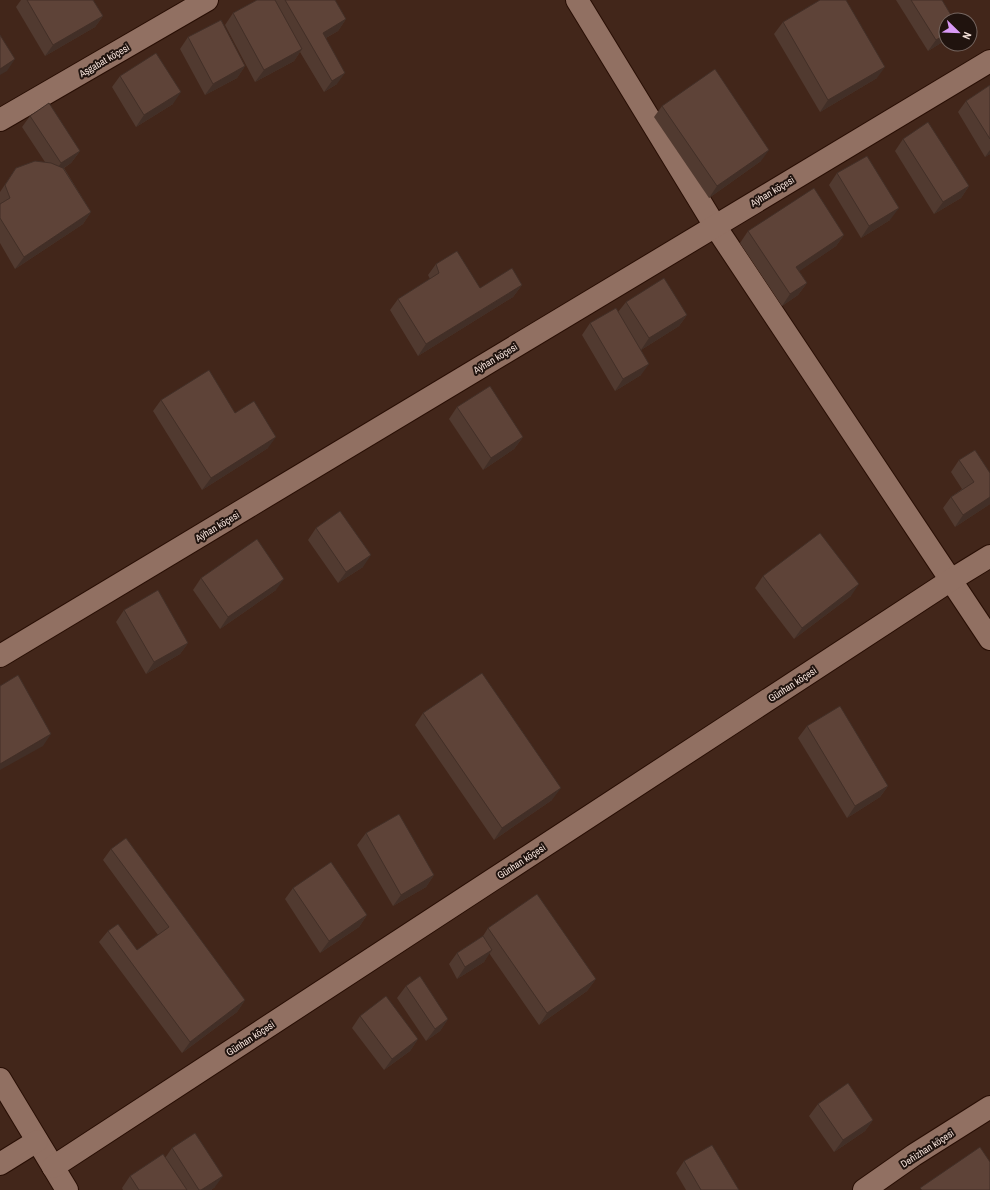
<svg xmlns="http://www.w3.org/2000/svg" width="990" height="1190" viewBox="0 0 990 1190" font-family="'Archivo Narrow',sans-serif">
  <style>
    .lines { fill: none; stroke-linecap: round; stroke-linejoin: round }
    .street-casing { stroke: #280e04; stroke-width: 24 }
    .secondary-casing { stroke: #280e04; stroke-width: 24 }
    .street { stroke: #917062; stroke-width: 22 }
    .secondary { stroke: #917062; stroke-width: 22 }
    .wall { fill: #513a30 }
    .shaded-wall { fill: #422f27 }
    .building { fill: #5e4338; stroke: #422f27 }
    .labels { text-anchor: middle; stroke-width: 4; stroke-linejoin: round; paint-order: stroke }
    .street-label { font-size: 10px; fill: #f5e2da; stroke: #20130e }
  </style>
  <rect width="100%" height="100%" fill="#42261a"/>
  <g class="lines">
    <g class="street-casing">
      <g id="street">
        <path d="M577,0L715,226L990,639"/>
        <path d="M0,656L990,61"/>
        <path d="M0,1079L67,1190"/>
        <path d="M0,1164L37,1141"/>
        <path d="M53,1167L951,580L990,556"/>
        <path d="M864,1190L914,1155L990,1107"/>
      </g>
    </g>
    <g class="secondary-casing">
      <path id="secondary" d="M0,120L207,0"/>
    </g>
    <use href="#street" class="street"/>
    <use href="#secondary" class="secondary"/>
  </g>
  <g class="wall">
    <path d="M21,0H93L103,16L95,27L45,56L16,7Z"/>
    <path d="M257,0H335L346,19L338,31L326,38L337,84L324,92L300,52L294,61L255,82L225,25L233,13Z"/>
    <path d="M896,0H942L946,20V40L928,51Z"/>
    <path d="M783,22L877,78L820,112L774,34Z"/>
    <path d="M188,37L245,66L237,78L205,95L180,49Z"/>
    <path d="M120,76L173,104L136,127L112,87Z"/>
    <path d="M990,85V154L985,157L958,112L966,101Z"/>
    <path d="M662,106L761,161L709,198L654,117Z"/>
    <path d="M30,116L80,151L71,163L64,168L91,212L83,224L15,269L0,243V192L16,168L45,162L22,127Z"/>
    <path d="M903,139L969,186L961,198L934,214L895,151Z"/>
    <path d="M837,173L890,220L861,238L829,185Z"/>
    <path d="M748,231L844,235L836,246L799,271L807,283L798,295L782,306L740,243Z"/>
    <path d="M436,264L480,288L522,285L513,297L418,356L390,310L398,299L430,279L428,275Z"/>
    <path d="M626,302L687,315L679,326L641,350V375L615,391L582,335L590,323L618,312Z"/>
    <path d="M161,400L235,413L268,448L202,490L153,411Z"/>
    <path d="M457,407L523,437L514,449L483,470L449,419Z"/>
    <path d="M959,460L990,473V504L955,527L943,508L951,497L962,489L951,472Z"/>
    <path d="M316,528L363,567L338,583L308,540Z"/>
    <path d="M763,576L851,596L794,639L755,588Z"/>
    <path d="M201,578L276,590L220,629L193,590Z"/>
    <path d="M124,610L188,643L180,654L146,674L116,622Z"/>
    <path d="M423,713L552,800L494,840L415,725Z"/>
    <path d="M807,726L888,786L880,797L847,818L798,738Z"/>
    <path d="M366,833L434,875L426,887L393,906L357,845Z"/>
    <path d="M111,849L245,1000L237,1012L182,1053L99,942L108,931L137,950L158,935L103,860Z"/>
    <path d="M293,888L367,915L359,927L320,953L285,899Z"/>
    <path d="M488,928L596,979L587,991L539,1025L489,953L484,962L457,979L449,964L457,953L483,936Z"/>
    <path d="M406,986L448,1019L440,1031L426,1041L397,998Z"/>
    <path d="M360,1016L418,1039L410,1051L384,1070L352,1028Z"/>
    <path d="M818,1104L873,1120L865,1131L834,1152L809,1116Z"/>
    <path d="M172,1148L215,1187L211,1190H123L122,1188L130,1176L165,1158Z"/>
    <path d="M684,1161L739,1190H686L676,1173Z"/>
  </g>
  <g class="shaded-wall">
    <path d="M103,16L95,27L45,56L53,45Z"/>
    <path d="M346,19L338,31L315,44L323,33Z"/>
    <path d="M946,34V40L928,51L936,40Z"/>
    <path d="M302,49L294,61L255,82L264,70Z"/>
    <path d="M15,59L7,71L0,75V69Z"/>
    <path d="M245,66L237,78L205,95L213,84Z"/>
    <path d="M885,67L877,78L820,112L828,100Z"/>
    <path d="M345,73L337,84L324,92L332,81Z"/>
    <path d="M181,92L173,104L136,127L144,115Z"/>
    <path d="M769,150L761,161L709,198L717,186Z"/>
    <path d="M990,150V154L985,157Z"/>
    <path d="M80,151L71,163L53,175L61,163Z"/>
    <path d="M969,186L961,198L934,214L943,202Z"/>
    <path d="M899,208L890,220L861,238L869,226Z"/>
    <path d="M91,212L83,224L15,269L24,257Z"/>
    <path d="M844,235L836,246L788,279L796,267Z"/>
    <path d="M807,283L798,295L782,306L790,294Z"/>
    <path d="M522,285L513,297L418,356L426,344Z"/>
    <path d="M687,315L679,326L641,350L649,338Z"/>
    <path d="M649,364L641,375L615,391L623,379Z"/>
    <path d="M276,437L268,448L202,490L211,478Z"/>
    <path d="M523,437L514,449L483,470L491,458Z"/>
    <path d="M990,497V504L955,527L963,515Z"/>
    <path d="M371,555L363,567L338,583L346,572Z"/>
    <path d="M284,579L276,590L220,629L228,617Z"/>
    <path d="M859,584L851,596L794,639L802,628Z"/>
    <path d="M188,643L180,654L146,674L154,662Z"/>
    <path d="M51,734L43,746L0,770V764Z"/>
    <path d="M888,786L880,797L847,818L855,806Z"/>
    <path d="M561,788L552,800L494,840L502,828Z"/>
    <path d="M434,875L426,887L393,906L401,895Z"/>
    <path d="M367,915L359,927L320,953L329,941Z"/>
    <path d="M492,950L484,962L457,979L465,967Z"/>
    <path d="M596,979L587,991L539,1025L547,1013Z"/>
    <path d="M245,1000L237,1012L182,1053L190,1042Z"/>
    <path d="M448,1019L440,1031L426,1041L435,1029Z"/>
    <path d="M418,1039L410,1051L384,1070L392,1059Z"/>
    <path d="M873,1120L865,1131L834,1152L843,1140Z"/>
    <path d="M223,1176L215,1187L211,1190H201Z"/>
  </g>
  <g class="building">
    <path d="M27,0H93L103,16L53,45Z"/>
    <path d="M257,0H275L302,49L264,70L233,13Z"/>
    <path d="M285,0H335L346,19L323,33L345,73L332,81Z"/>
    <path d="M820,0H846L885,67L828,100L783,22Z"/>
    <path d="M911,0H942L954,20H946V34L936,40Z"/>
    <path d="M221,20L245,66L213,84L188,37Z"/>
    <path d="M0,35L15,59L0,69Z"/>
    <path d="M156,53L181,92L144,115L120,76Z"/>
    <path d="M715,69L769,150L717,186L662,106Z"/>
    <path d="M990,85V139L966,101Z"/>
    <path d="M49,103L80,151L61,163L30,116Z"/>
    <path d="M928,122L969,186L943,202L903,139Z"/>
    <path d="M867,156L899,208L869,226L837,173Z"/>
    <path d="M35,161L51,163L63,168L91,212L24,257L0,218V204L10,198L5,185L16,168Z"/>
    <path d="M814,188L844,235L796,267L807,283L790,294L748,231Z"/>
    <path d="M457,251L480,288L512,268L522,285L426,344L398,299L439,273L436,264Z"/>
    <path d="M664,278L687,315L649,338L626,302Z"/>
    <path d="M616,308L649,364L623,379L590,323Z"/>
    <path d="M209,370L235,413L254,401L276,437L211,478L161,400Z"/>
    <path d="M490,386L523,437L491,458L457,407Z"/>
    <path d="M975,450L990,473V497L963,515L951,497L974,482L959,460Z"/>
    <path d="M340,511L371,555L346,572L316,528Z"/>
    <path d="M820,533L859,584L802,628L763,576Z"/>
    <path d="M257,539L284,579L228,617L201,578Z"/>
    <path d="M158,590L188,643L154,662L124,610Z"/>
    <path d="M482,673L561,788L502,828L423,713Z"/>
    <path d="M18,675L51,734L0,764V686Z"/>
    <path d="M840,706L888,786L855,806L807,726Z"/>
    <path d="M399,814L434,875L401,895L366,833Z"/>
    <path d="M126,838L245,1000L190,1042L108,931L118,924L137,950L169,927L111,849Z"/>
    <path d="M331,862L367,915L329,941L293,888Z"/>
    <path d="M537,894L596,979L547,1013L488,928Z"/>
    <path d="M483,936L492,950L465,967L457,953Z"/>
    <path d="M420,976L448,1019L435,1029L406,986Z"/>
    <path d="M386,996L418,1039L392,1059L360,1016Z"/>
    <path d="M848,1083L873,1120L843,1140L818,1104Z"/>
    <path d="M195,1133L223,1176L201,1190H199L172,1148Z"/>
    <path d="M712,1145L739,1190H701L684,1161Z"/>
    <path d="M980,1147L990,1162V1190H922L920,1188Z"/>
    <path d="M163,1154L187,1190H139L130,1176Z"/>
  </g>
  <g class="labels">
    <g class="street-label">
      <text transform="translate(104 60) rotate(-30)" y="4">Aşgabat köçesi</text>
      <text transform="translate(772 191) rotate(-31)" y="4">Aýhan köçesi</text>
      <text transform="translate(495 358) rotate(-31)" y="4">Aýhan köçesi</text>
      <text transform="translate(217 526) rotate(-31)" y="4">Aýhan köçesi</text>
      <text transform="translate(792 684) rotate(-33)" y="4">Günhan köçesi</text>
      <text transform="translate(521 861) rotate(-33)" y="4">Günhan köçesi</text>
      <text transform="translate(250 1038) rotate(-33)" y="4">Günhan köçesi</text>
      <text transform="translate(927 1148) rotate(-33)" y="4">Deňizhan köçesi</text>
    </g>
  </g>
  <g transform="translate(958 32) rotate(113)"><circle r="19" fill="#20130e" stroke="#756660"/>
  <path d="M0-3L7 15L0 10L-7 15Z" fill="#da9af6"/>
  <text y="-6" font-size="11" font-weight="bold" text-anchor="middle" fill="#f5e2da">N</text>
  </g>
</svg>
